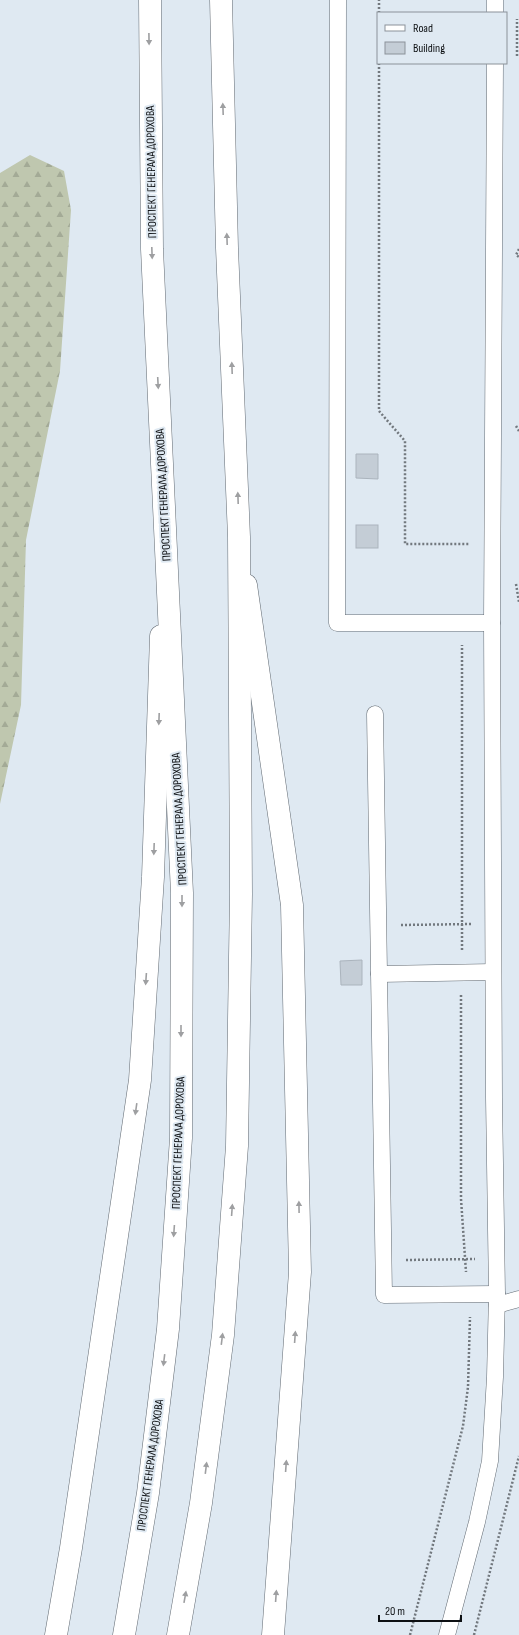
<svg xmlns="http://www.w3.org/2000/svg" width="519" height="1635" viewBox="0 0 519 1635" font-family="'Sofia Sans Condensed',sans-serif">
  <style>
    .forest { fill: url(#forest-firs) }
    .building { fill: #c4cdd6; stroke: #abb4bd }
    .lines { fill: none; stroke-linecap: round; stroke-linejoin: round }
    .lane-casing { stroke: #626a72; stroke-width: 17 }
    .street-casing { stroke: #626a72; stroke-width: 23 }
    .secondary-casing { stroke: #626a72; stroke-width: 23 }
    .path { stroke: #72787e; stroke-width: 2.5; stroke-dasharray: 2 2; stroke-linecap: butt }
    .lane { stroke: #fff; stroke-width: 16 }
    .street { stroke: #fff; stroke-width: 22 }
    .secondary { stroke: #fff; stroke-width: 22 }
    .oneway { fill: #9e9fa1 }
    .labels { text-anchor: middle; stroke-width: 4; stroke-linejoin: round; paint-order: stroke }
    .street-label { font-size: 12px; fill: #0d1013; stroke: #dfe9f2 }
  </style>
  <defs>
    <pattern id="forest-firs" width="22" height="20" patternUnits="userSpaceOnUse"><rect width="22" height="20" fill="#bfc7af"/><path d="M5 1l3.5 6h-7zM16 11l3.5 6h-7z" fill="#a3aa96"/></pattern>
  </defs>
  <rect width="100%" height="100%" fill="#dfe9f2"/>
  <path class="forest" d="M30,155L64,171L71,210L60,371L26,540L21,705L0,804V173Z"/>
  <g class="building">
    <path d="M356,454H378V479L356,478Z"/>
    <rect x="356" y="525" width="22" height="23"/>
    <path d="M362,960V985H341L340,961Z"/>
  </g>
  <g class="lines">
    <g class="lane-casing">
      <g id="lane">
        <path d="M338,0L337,623H492"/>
        <path d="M495,13V0"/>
        <path d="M375,714L384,1295L497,1294"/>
        <path d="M379,974L493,972"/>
        <path d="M497,1305L519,1299"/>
        <path d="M447,1635L477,1522L490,1461L495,1377L497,1294L494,1098L492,623L495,63"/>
      </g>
    </g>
    <g class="street-casing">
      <g id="street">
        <path d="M246,585L292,905L300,1272L273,1635"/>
        <path d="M56,1635L71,1548L140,1080L153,877L161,636"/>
      </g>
    </g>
    <g class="secondary-casing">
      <g id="secondary">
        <path d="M124,1635L148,1493L168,1329L181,1138L182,893L152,249L150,0"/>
        <path d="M178,1635L201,1503L223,1335L237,1146L241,894L239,537L227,248L221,0"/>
      </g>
    </g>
    <g class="path">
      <path d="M379,13V0"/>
      <path d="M517,56V19"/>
      <path d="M379,63V411L405,441V544H470"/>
      <path d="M519,249L516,255L519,257"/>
      <path d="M516,426L519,431"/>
      <path d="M516,584L519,602"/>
      <path d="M401,925L472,924"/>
      <path d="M462,950V645"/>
      <path d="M461,995V1199L466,1272"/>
      <path d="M406,1260L475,1259"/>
      <path d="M410,1635L463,1426L468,1387L470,1317"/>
      <path d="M474,1635L519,1456"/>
    </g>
    <use href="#lane" class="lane"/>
    <use href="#street" class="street"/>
    <use href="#secondary" class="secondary"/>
  </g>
  <defs><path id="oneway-solid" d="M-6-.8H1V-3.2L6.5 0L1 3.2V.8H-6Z"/></defs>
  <g class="oneway">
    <use href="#oneway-solid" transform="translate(149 39) rotate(89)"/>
    <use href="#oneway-solid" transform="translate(223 109) rotate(-92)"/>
    <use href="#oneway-solid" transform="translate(227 239) rotate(-92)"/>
    <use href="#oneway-solid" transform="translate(152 253) rotate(88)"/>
    <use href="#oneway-solid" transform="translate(232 368) rotate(-92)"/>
    <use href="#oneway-solid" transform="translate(158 383) rotate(87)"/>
    <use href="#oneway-solid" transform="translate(238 498) rotate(-92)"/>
    <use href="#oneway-solid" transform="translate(159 719) rotate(92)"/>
    <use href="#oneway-solid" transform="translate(154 849) rotate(92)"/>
    <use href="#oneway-solid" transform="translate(182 901) rotate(90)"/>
    <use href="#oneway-solid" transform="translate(146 979) rotate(94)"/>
    <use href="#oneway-solid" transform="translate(181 1031) rotate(90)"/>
    <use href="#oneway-solid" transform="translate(136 1109) rotate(98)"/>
    <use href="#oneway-solid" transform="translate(299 1207) rotate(-91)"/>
    <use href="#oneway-solid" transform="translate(232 1210) rotate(-86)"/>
    <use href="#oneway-solid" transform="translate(174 1231) rotate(94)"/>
    <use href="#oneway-solid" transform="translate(295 1337) rotate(-86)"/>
    <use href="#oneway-solid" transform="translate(222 1339) rotate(-83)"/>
    <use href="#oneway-solid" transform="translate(164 1360) rotate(97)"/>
    <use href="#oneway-solid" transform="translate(286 1466) rotate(-86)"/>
    <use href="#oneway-solid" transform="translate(206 1468) rotate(-83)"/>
    <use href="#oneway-solid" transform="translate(276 1596) rotate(-86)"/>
    <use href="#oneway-solid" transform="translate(185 1597) rotate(-80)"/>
  </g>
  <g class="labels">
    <g class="street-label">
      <text transform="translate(151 172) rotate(-91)" y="4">ПРОСПЕКТ ГЕНЕРАЛА ДОРОХОВА</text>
      <text transform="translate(163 495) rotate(-93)" y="4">ПРОСПЕКТ ГЕНЕРАЛА ДОРОХОВА</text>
      <text transform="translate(179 819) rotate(-93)" y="4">ПРОСПЕКТ ГЕНЕРАЛА ДОРОХОВА</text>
      <text transform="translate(178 1143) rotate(-88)" y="4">ПРОСПЕКТ ГЕНЕРАЛА ДОРОХОВА</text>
      <text transform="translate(150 1465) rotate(-82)" y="4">ПРОСПЕКТ ГЕНЕРАЛА ДОРОХОВА</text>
    </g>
  </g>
  <rect x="377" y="12" width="130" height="52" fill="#dfe9f2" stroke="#8b9299"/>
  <rect x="385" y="25" width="20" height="6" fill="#ffffff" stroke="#8b9299"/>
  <text x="413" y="32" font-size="12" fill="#0d1013">Road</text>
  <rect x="385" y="42" width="20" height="12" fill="#c4cdd6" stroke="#8b9299"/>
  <text x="413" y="52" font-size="12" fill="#0d1013">Building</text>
  <path d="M379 1615v6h82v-6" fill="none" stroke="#0d1013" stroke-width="2"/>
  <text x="385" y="1615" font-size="12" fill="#0d1013" stroke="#dfe9f2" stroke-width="3" paint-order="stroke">20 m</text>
</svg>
